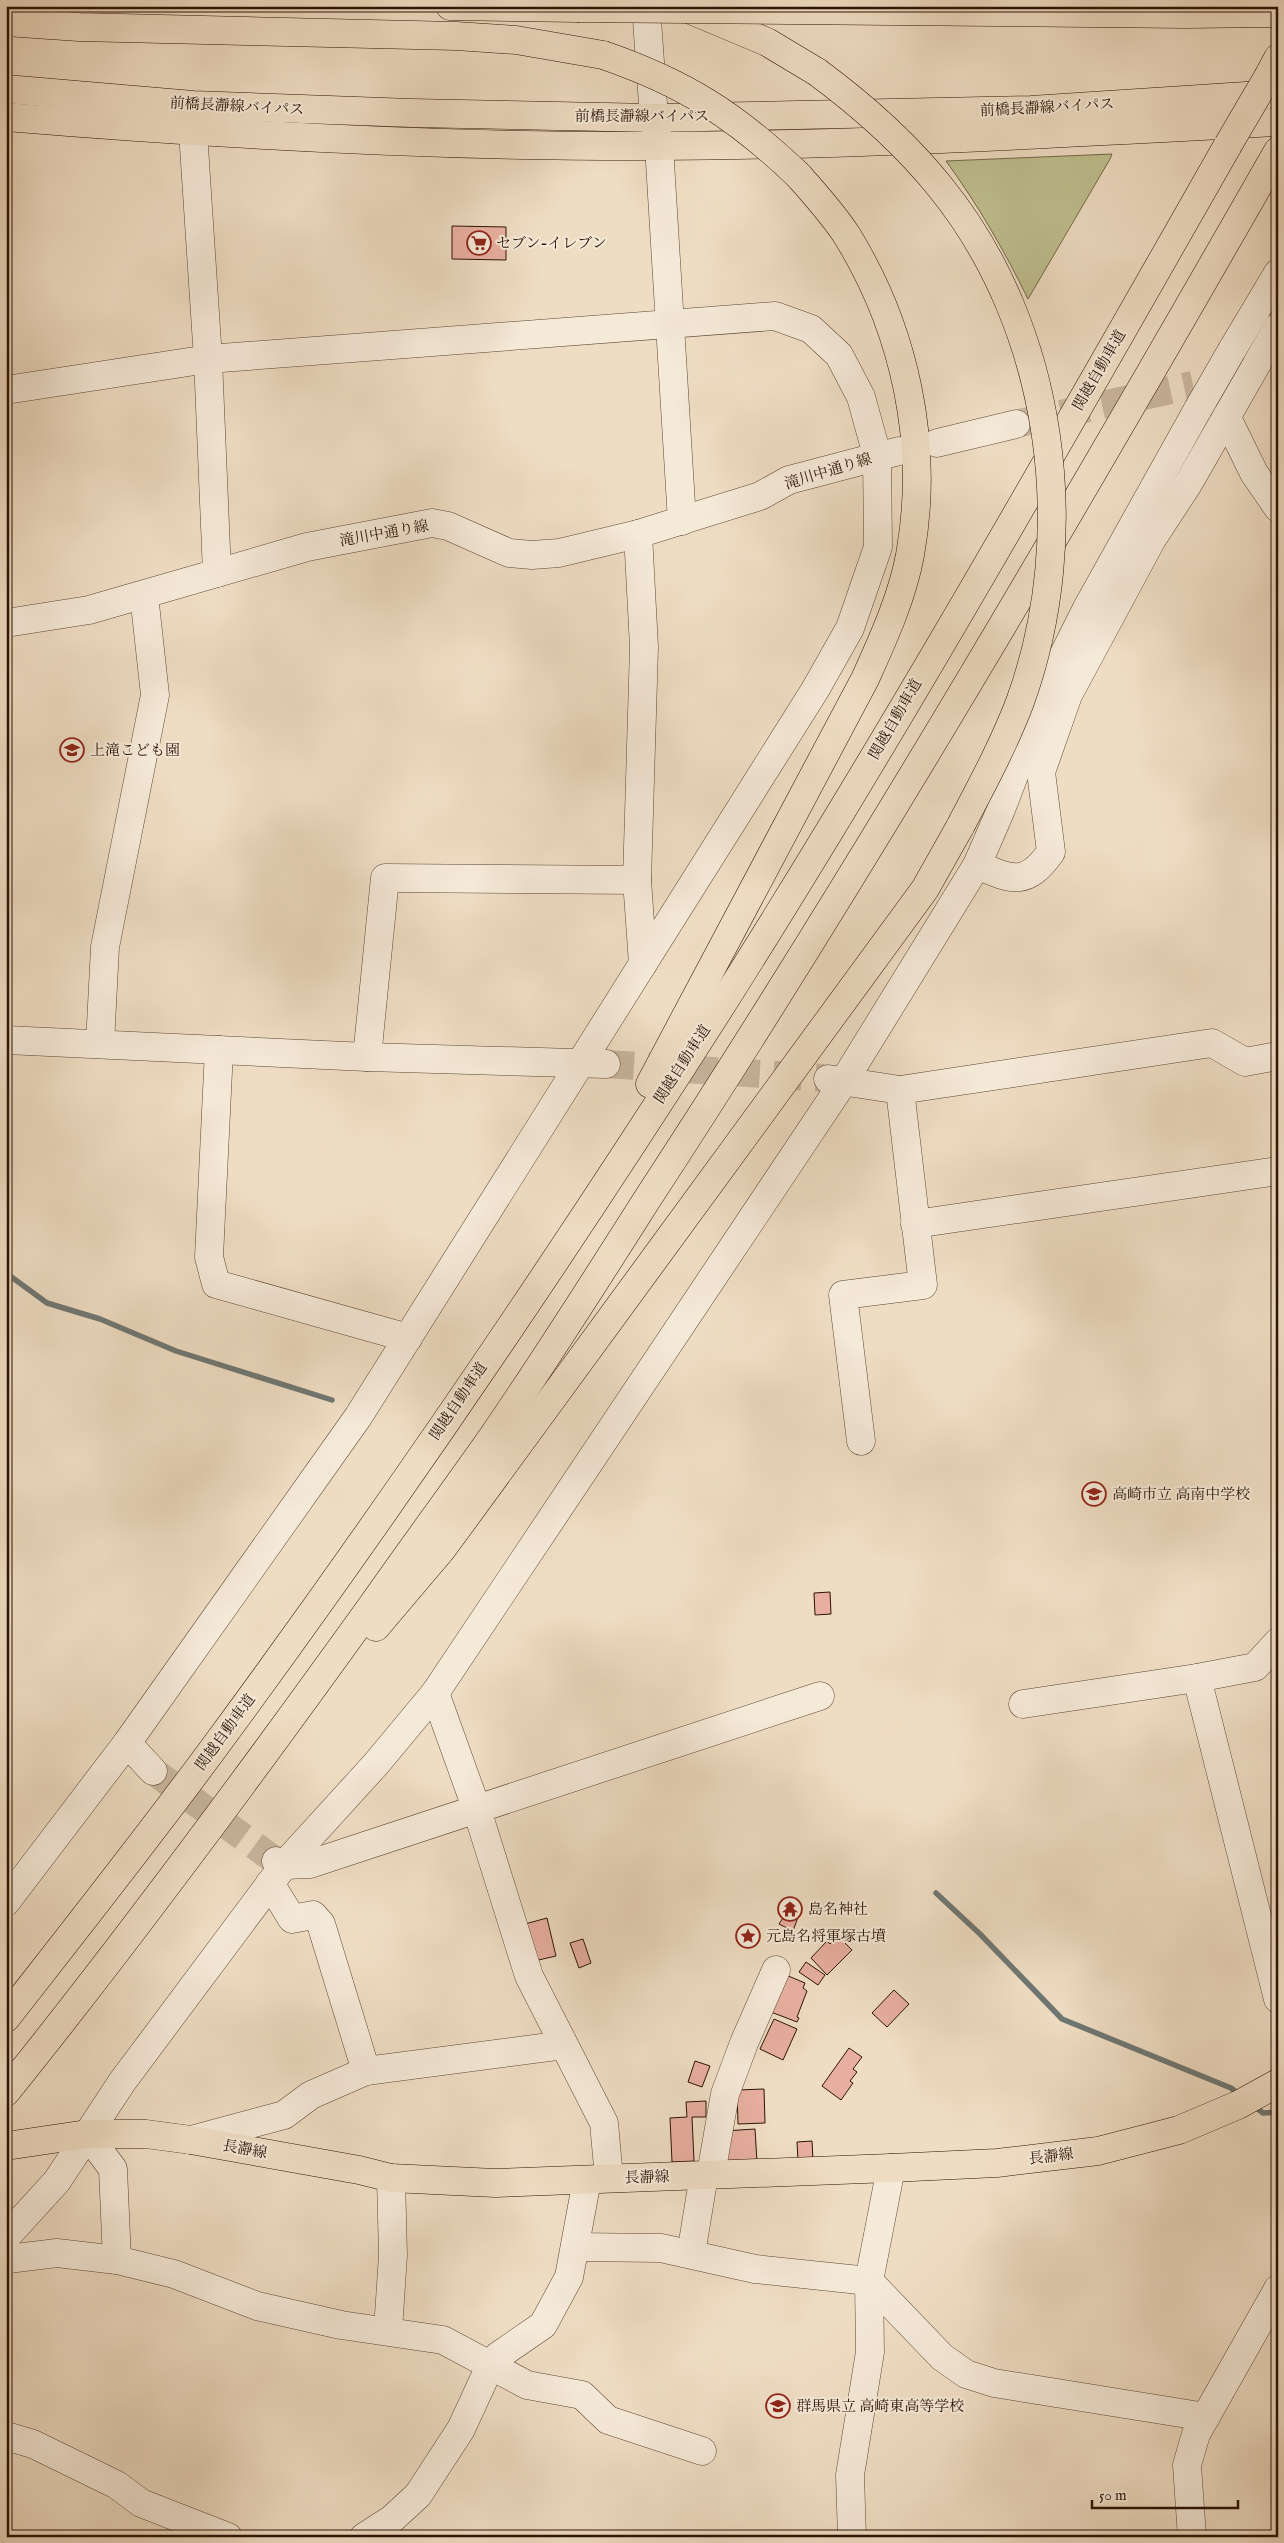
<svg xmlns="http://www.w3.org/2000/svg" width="1284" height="2543" viewBox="0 0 1284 2543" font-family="'IM FELL English','Noto Serif JP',serif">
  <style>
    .green { fill: #bfbf8f; stroke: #75694a }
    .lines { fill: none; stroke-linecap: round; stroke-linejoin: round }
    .stream { stroke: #6f7773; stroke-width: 5.5 }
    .building { fill: #e8afa0; stroke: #2b1305 }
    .minor-tunnel { stroke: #c8b59d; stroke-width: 28; stroke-dasharray: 28 14; stroke-linecap: butt }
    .minor-casing { stroke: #5c4634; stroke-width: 29 }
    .major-casing { stroke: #2b1305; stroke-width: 29 }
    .highway-casing { stroke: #2b1305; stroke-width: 29 }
    .minor { stroke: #f5e9d8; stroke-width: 28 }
    .major { stroke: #efddc3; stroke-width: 28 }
    .highway { stroke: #efddc3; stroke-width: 28 }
    .minor-bridge-casing { stroke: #5c4634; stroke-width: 29; stroke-linecap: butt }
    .highway-bridge-casing { stroke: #2b1305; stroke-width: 29; stroke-linecap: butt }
    .minor-bridge { stroke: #f5e9d8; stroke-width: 28 }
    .highway-bridge { stroke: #efddc3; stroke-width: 28 }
    .labels { text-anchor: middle; stroke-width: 4; stroke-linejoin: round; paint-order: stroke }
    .street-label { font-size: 15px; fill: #2b1305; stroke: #f5e9d8 }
    .poi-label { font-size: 15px; fill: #2b1305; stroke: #f5e9d8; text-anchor: start }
  </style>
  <rect width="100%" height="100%" fill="#efddc3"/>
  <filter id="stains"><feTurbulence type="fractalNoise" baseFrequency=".004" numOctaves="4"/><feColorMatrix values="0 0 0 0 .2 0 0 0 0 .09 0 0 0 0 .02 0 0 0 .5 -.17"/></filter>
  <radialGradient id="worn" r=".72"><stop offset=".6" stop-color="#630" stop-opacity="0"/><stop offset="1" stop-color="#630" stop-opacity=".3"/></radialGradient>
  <path class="green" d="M1112,154L1110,159L1028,299C1004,250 978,205 946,161Z"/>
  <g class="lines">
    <g class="stream">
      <path d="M6,1273L47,1303L100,1319L176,1351L332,1400"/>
      <path d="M936,1893L980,1934L1062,2019L1231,2088L1241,2096"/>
      <path d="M1254,2106L1263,2113L1278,2112"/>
    </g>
  </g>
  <g class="building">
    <path d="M452,226L506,227V260L452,259Z"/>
    <path d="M830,1592L831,1614L815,1615L814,1593Z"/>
    <path d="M792,1904L801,1909L793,1931L779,1924Z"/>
    <path d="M547,1918L556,1956L534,1961L525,1924Z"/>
    <path d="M838,1936L852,1950L827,1975L811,1958L827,1941L830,1944Z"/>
    <path d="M583,1939L591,1963L579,1968L570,1943Z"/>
    <path d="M806,1962L825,1975L818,1985L799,1972Z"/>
    <path d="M786,1975L805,1983L803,1988L807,1991L797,2017L799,2018L797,2022L771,2012Z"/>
    <path d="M894,1990L909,2004L887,2027L872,2013Z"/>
    <path d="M774,2019L797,2029L783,2060L760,2049Z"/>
    <path d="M849,2048L862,2057L853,2069L857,2072L850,2081L853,2083L841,2100L822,2086Z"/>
    <path d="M695,2061L710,2066L702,2087L688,2082Z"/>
    <path d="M764,2089L765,2123L738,2124L737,2090Z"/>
    <path d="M706,2101V2117H692L694,2161L672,2162L670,2118L687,2117L686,2102Z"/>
    <path d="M755,2129L757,2162L718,2164L724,2131Z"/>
    <path d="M812,2141L813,2160L798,2161L797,2142Z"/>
  </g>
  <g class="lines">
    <g class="minor-tunnel">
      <path d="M1020,423L1193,385"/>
      <path d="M606,1064L824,1078"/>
      <path d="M153,1771L273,1859"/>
    </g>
    <g class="minor-casing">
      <g id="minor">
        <path d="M646,6L654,118L659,146L682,521"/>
        <path d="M193,132L208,359L217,573"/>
        <path d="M1232,350L1278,273"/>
        <path d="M6,390L208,359L775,316L811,329L839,355L861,397L877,455L878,547L850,628L815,690L358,1417L127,1743L6,1902"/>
        <path d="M1226,416L1254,473L1278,508"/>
        <path d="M937,443L1016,424"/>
        <path d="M638,534L644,647L637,880L643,964"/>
        <path d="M6,623L89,610L307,547L432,523L448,526L509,553L532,555L559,553L638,534L760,496L789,480L899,451"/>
        <path d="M977,865C1012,880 1026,887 1051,852L1041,772L1068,695L1152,539L1188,484L1278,327"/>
        <path d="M6,1040L367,1057L606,1064"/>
        <path d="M100,1044L105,947L155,695L144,595"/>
        <path d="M219,1050L209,1257L216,1284L408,1338"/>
        <path d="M367,1057L385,878L637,880"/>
        <path d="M828,1079L900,1090L1212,1043L1245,1062L1278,1056"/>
        <path d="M915,1224L1278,1171"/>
        <path d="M861,1441L843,1295L923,1285L900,1090"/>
        <path d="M1197,1678L1278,1999"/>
        <path d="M435,1693L477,1810L529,1976L604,2123L609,2178"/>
        <path d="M1023,1704L1197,1678L1255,1667L1278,1642"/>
        <path d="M127,1743L153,1771"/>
        <path d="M276,1861L284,1865L310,1864L820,1696"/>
        <path d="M270,1883L292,1919L313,1915L321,1924L366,2071"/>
        <path d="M87,2134L113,2169L117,2260"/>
        <path d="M191,2140L284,2115L311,2095L366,2071L564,2045"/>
        <path d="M711,2174L725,2094L744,2043L776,1970"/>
        <path d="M6,2237L57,2181L122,2082L284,1865L376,1764L435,1693L844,1081L977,865L1000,812L1050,682L1087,608L1198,409"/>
        <path d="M575,2247L661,2248L755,2269L869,2281L942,2357L966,2374L994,2383L1206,2417"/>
        <path d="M691,2254L704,2175"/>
        <path d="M6,2257L16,2258L57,2253L117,2260L174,2274L257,2306L341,2325L443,2340L527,2385L582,2395L608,2420L702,2451"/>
        <path d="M388,2330L393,2255L391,2178"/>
        <path d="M6,2436L33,2444L117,2485L141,2503L228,2537"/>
        <path d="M364,2537L392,2519L418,2495L461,2429L490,2366L498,2356L543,2325L569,2277L587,2180"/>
        <path d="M852,2537L850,2475L870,2352L869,2281L891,2168"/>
        <path d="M1192,2537L1187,2465L1196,2434L1278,2289"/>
      </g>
    </g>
    <g class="major-casing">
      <g id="major">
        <path d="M6,89L193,105L412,113L654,118L1031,110L1278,94"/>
        <path d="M6,117C223,135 440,147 658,146C865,145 1071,133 1278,122"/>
        <path d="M6,2146L87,2134H146L191,2140L359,2170L391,2178L495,2183L891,2168L997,2163L1098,2151L1179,2130L1238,2105L1278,2083"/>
      </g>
    </g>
    <g class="highway-casing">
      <g id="highway">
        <path d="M450,6L577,8"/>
        <path d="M693,11L767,42L817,72"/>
        <path d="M6,22L79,27L456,36L516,40L603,55"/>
        <path d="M1269,75L1278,58"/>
        <path d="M650,1084L865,679C883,639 902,598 910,555C930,444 905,329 846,234C832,213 815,194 798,175"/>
        <path d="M376,1627L442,1549L925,889L961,825"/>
        <path d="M6,2018C78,1926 150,1835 219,1741C392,1506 557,1263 714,1017C895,732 1061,438 1228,145"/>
        <path d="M6,2092C133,1934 253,1771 371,1607C411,1550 453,1493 493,1436C546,1359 596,1280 646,1201C869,859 1075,506 1278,151"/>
      </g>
    </g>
    <use href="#minor" class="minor"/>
    <use href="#major" class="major"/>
    <use href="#highway" class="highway"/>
    <g class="minor-bridge-casing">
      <path id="minor-bridge" d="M1198,409L1232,350"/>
    </g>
    <g class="highway-bridge-casing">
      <g id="highway-bridge">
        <path d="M577,8L1186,14L1278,13"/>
        <path d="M603,55C685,83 736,116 798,175"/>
        <path d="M817,72C863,106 905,143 941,188C1054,328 1081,534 1020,702C1004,744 982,785 961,825"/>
        <path d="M1228,145L1269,75"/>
      </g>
    </g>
    <use href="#minor-bridge" class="minor-bridge"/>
    <use href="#highway-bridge" class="highway-bridge"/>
  </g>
  <defs>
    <g id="supermarket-ring" transform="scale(1.25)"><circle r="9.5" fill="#f5e9d8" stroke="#8f2418" stroke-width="1.5"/><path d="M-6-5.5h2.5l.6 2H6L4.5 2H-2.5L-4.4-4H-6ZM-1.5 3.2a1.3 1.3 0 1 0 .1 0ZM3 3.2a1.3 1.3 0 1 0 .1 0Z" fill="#8f2418"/></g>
    <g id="school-ring" transform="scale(1.25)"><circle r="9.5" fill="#f5e9d8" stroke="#8f2418" stroke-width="1.5"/><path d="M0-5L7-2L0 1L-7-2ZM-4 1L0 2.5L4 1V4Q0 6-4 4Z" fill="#8f2418"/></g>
    <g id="temple-ring" transform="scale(1.25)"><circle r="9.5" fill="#f5e9d8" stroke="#8f2418" stroke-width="1.5"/><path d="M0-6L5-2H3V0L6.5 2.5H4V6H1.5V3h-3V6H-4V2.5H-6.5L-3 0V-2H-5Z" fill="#8f2418"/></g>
    <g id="sight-ring" transform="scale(1.25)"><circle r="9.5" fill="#f5e9d8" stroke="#8f2418" stroke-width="1.5"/><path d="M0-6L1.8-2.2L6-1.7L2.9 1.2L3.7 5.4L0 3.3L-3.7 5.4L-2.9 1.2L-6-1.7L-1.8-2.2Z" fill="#8f2418"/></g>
  </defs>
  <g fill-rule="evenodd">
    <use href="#supermarket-ring" x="479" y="243"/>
    <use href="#school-ring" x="72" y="750"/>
    <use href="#school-ring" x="1094" y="1494"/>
    <use href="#temple-ring" x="790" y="1909"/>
    <use href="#sight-ring" x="748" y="1936"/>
    <use href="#school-ring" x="778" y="2406"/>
  </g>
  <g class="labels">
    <g class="street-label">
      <text transform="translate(237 106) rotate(3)" y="5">前橋長瀞線バイパス</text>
      <text transform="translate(1047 107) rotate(-3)" y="5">前橋長瀞線バイパス</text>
      <text x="642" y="121">前橋長瀞線バイパス</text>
      <text transform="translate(1099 370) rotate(-60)" y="5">関越自動車道</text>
      <text transform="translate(828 471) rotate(-17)" y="5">滝川中通り線</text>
      <text transform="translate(384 533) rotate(-10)" y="5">滝川中通り線</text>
      <text transform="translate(895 719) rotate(-60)" y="5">関越自動車道</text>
      <text transform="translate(682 1064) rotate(-57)" y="5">関越自動車道</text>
      <text transform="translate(458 1401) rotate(-56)" y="5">関越自動車道</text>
      <text transform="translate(225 1732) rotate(-54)" y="5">関越自動車道</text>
      <text transform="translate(245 2149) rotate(10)" y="5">長瀞線</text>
      <text transform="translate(1051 2156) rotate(-7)" y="5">長瀞線</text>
      <text transform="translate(647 2177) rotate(-2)" y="5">長瀞線</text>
    </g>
    <g class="poi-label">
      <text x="496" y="248">セブン-イレブン</text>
      <text x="90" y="755">上滝こども園</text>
      <text x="1112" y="1499">高崎市立 高南中学校</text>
      <text x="808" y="1914">島名神社</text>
      <text x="766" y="1941">元島名将軍塚古墳</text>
      <text x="796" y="2411">群馬県立 高崎東高等学校</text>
    </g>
  </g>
  <rect width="1284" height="2543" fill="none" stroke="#efddc3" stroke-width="25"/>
  <rect x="8" y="8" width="1269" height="2528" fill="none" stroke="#2b1305" stroke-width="2.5"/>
  <rect x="12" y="12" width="1259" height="2518" fill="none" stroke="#2b1305"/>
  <path d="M1092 2500v8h146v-8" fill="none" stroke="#2b1305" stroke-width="2.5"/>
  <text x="1099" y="2500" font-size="15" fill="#2b1305" stroke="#f5e9d8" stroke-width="4" paint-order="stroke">50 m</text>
  <rect width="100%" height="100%" filter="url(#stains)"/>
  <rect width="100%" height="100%" fill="url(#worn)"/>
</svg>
